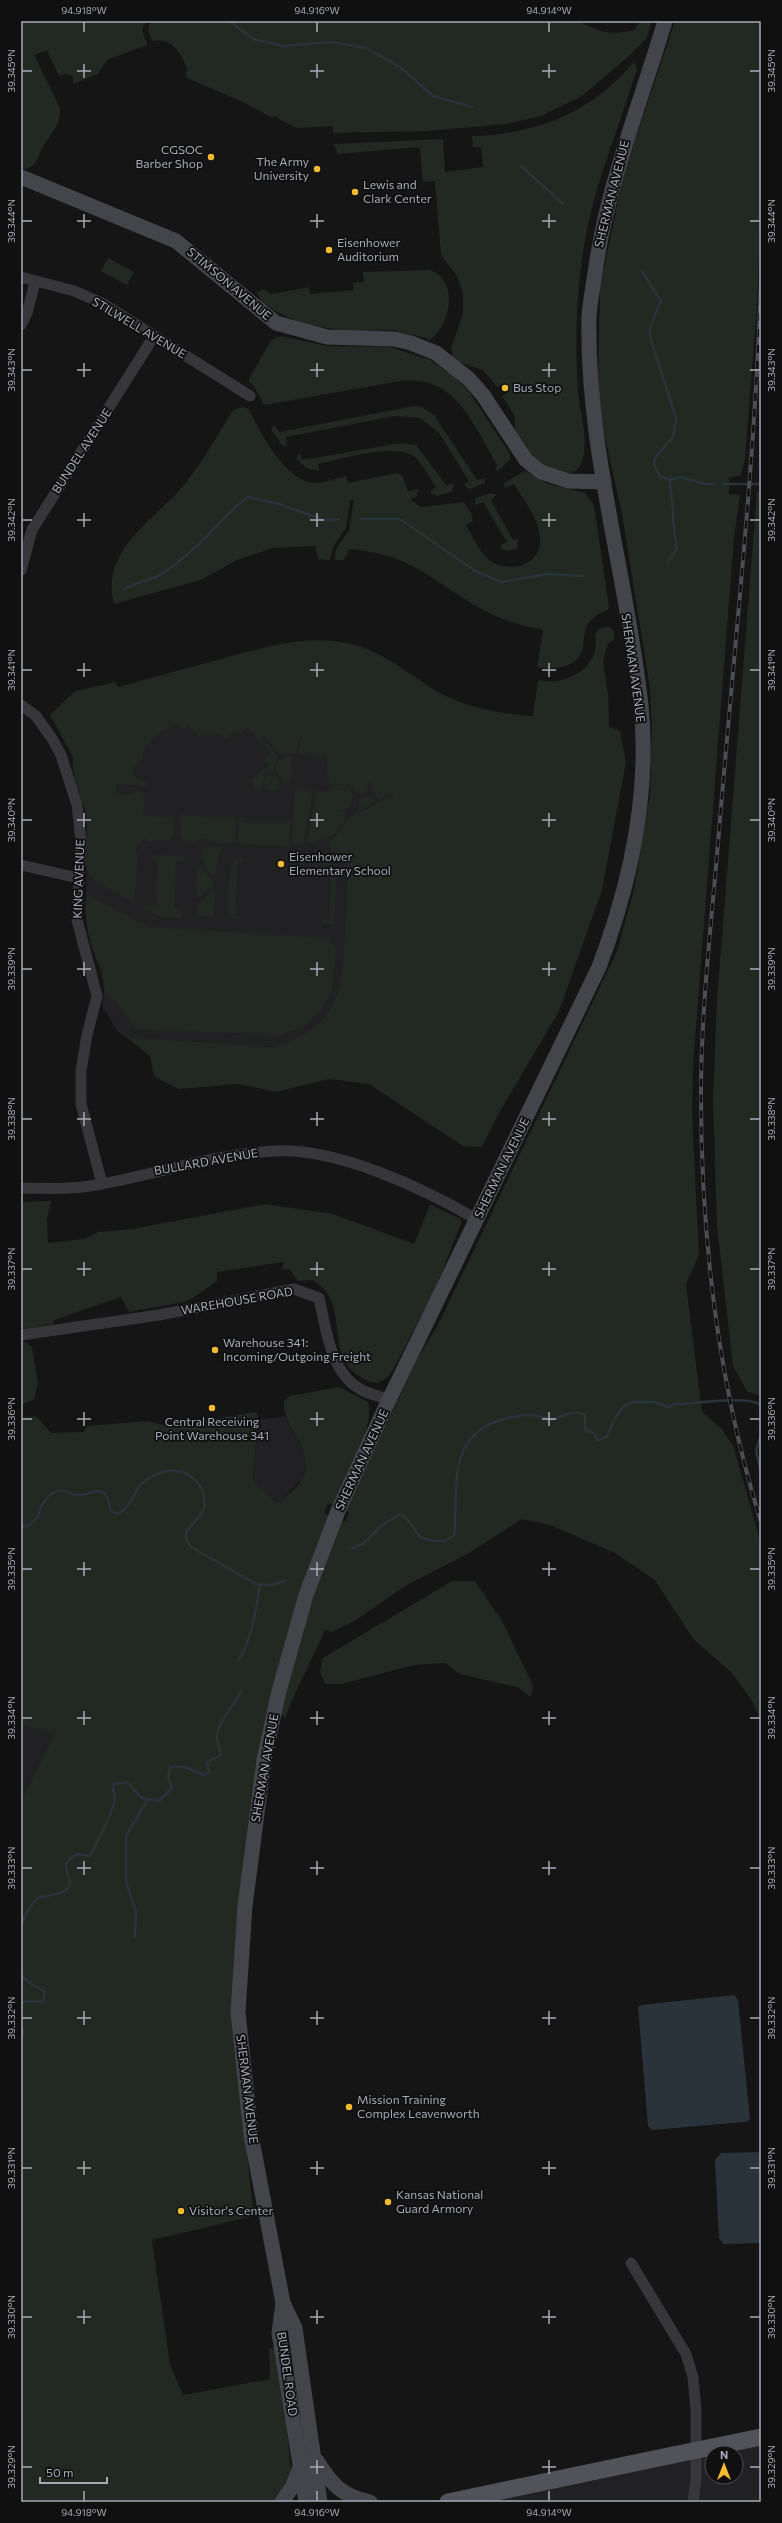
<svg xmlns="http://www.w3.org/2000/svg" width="782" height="2523" viewBox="0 0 782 2523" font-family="Commissioner,sans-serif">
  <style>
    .built { fill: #212123; fill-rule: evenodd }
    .green { fill: #212922 }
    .water { fill: #2b333a }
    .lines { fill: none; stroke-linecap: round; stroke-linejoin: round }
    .stream { stroke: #2b333a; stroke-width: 2.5 }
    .street { stroke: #36363b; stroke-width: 11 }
    .secondary { stroke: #44454b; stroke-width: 15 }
    .primary { stroke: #52535a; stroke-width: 17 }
    .rail-casing { stroke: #4d4e54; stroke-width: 4 }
    .rail { stroke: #101011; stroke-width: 2.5; stroke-dasharray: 8; stroke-linecap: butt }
    .primary-bridge { stroke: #52535a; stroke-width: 17 }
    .ticks { fill: none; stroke: #a6aab7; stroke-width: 1.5 }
    .poi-dot { fill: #f3bc30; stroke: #101011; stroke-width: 1.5 }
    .labels { text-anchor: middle; stroke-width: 3.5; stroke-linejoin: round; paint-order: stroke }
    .poi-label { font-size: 12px; fill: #a6aab7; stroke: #101011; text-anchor: start }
    .street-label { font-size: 12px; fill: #a6aab7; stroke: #101011 }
    .neatline { fill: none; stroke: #a6aab7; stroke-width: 1.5 }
    .ticks-label { font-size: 10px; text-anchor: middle; fill: #a6aab7 }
  </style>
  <rect width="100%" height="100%" fill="#151516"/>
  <g class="built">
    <path d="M171,689L485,763L324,1037L274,1047L126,1037L118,1032L102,1006L104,991L102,974L90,943L85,907L89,826Z"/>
    <path d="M285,1416L307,1459L302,1479L278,1503L253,1482L258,1420Z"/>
    <path d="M21,1627L73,1739L21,1862Z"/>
    <path d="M761,2443V2502H448ZM712,2453H736V2477H712Z"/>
  </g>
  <g class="green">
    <path d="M21,21H146L142,30L147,43V45L107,60L98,74L73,84V76L65,74L59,76L47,50L34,55L60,108C61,126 51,133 43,147C37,157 36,170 21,169Z"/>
    <path d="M150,21H578C603,32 605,36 634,30L640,21H652L647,38L630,55L582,96L541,116L506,124L427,131L333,133V126L296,128L274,116L273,118L243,102L187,78L185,72L188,71C182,55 173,36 152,41L148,29Z"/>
    <path d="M675,21H761V206L757,306L745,458L741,475L729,478V494L740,495L734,537L693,1066L692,1113L699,1255L686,1284L702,1412L722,1429L734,1448L761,1544V1722L752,1701L732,1673L693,1639L655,1580L615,1553L550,1525L522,1519L469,1553L405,1586L356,1620L332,1632L325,1630C312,1661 296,1687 285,1719L280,1712L303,1625L340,1520L345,1522L349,1512L345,1510L419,1356L438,1325L617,951L634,889L650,795L652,731L650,688L622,514L601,419L598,386L600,287L623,177Z"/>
    <path d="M634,62L637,68C619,129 592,189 583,253C576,298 575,347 578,392C580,414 590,442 581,464C574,481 552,470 539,466L515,429L514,415L502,396L510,391L504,383L497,387L483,370L461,363L453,357L451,349L463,314V293L457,276L441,255L435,181L423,182L420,147L338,154L334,144L443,139L445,172L483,167L481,147H473L472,136C537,134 591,113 634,62Z"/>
    <path d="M108,258L134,272L127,285L101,271Z"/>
    <path d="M429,270C460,278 451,329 428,341L427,338L394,331L397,330C351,331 301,333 263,302C260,299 259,296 257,293L263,289L271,294L309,287L310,294L354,290L353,283L364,282L363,272Z"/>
    <path d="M281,336L327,346L390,347L430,360L455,377L468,390L510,454V460L497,472L495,467L498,466C474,427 456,374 401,381L264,405L252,383H249V379L270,342L274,338Z"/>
    <path d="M414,406L422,407L434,415L477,480L485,478V483L470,489L463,485L469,481L439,433L420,418L395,416L286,437L287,445L285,446L281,444L271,430L274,425L279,432Z"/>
    <path d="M243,407L249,409C260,432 286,483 316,483C326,483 336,478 346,476L348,483L397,473L402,475L408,491L418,489L417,496L410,499L421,507L464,502L471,513L473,521L466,525C472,535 479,551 488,559C508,575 544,566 540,536C538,518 523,499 514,484L505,488L504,483L525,471L548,484L585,493L594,505L609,606L608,609C603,612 594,616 590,621C583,629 585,638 583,647C577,670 555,669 537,667L543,630C523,626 505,621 487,612C456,596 429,572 397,559C381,553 365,551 349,549L347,556L343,560H335L336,549L349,530L354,499L350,501L346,528L333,547L330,560L318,559L315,546L272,548L237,560L201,580L114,604C99,548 159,518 188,480C205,458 219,433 233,410Z"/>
    <path d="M401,443L416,445L447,486L452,483L454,485L452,492L437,496L431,494V491L436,487C430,478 423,464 415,457C395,442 342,459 318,464L319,471L306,468L296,458L300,453L302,460Z"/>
    <path d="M761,491V1396L747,1391L733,1366L717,1226L713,1099L717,1000L757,492Z"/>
    <path d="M491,493L497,495L491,500L513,540L518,539L517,549L508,551L502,549L500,546L507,542L483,502L476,505L475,498Z"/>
    <path d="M604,627H610L614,632V640L608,643L603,661L608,695L609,727L620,731L626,762L602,890L559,1011L499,1113L482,1147L463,1146L369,1084L329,1079L276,1092L238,1084L178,1089L154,1076L150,1056L126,1037L274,1047C333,1028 342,1000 345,942C346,918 347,893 348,869L346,860L331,850L329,842L341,830L348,818L394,795L393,793L379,800L369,781L367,792L362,794L357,793C349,780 342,784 330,785L327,773V755L300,754L298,749L303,735H301L295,753L284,754L278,752L263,736L261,737L278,756L273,770L264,777L262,788L254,791V784L251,781L269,765L264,760L271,753L248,727L240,734L236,730L225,740L221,734H205L200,738L189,726L184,730L177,723C166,729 152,737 145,748C142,751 143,757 142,759C136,768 127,766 136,779L147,783V786L116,784V794L131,795L137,790L144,792L143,816L174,817V837H170V840L147,842L145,838L135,849L138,851L134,902C124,897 92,882 88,873C81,860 88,840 87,825C86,802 70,778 73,757L50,715L75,691L116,682L118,687C151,678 184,669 217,660C263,648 308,632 356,645C387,654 413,677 440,693C468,708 502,714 533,716L538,680C565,687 602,667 595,636L599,629Z"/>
    <path d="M287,756H292L291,782L284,781L275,771L277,762Z"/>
    <circle cx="272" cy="783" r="8"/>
    <path d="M336,784L349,787L353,795L349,808L338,811L345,812C348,831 322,843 307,843L317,791H326V796L329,789Z"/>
    <path d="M295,789L313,790L303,844L292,846Z"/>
    <path d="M366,796L371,797L376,801L358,811L359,801Z"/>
    <path d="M181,814L213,818L236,817L235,843H219L206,838L196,842H183V838L180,837Z"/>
    <path d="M239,817H244V822H290L289,846L241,844L238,842Z"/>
    <path d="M215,846L224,847L218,857L215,877L207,870L200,855L204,849Z"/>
    <path d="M150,855L184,856V861L176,862L174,907L182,911L181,917H161L143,909L145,904L156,908L158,863Z"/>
    <path d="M241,857L244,861L238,863L235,913L242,919H232C226,911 229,872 233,862Z"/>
    <path d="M326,858L330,860L337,876L334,924L322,923V920H329L331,874L321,866L323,859Z"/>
    <path d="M198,864L215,883L200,897H196Z"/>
    <path d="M213,890H215L214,914L212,917L197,916L198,904Z"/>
    <path d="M88,895L149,927L329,938L336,949L332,990L323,1008L307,1023L298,1029L278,1035L136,1029L115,1001L105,992L102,974L105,967H100C91,946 81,917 88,895Z"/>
    <path d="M51,1201L47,1219L48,1243L84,1239L98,1232L132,1229L265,1204L333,1214L414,1244L430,1205L461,1219V1223L437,1285L392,1372C384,1381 378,1386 366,1380C331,1364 342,1333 332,1302C328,1292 321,1285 312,1280L298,1281L290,1270L282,1269L284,1262L217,1272V1281L193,1298L184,1302L129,1312L121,1297L54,1320V1324L21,1329V1202Z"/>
    <path d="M21,1339L32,1347L38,1384L34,1399L21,1405Z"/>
    <path d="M339,1387L368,1402C376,1426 344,1482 333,1505L328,1503L324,1513L329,1516L252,1791L237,1915L233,1977V2031L254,2216L152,2240L170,2365L183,2395L270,2379L269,2349L274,2348L285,2414L283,2417L286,2418L291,2471L275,2502H21V1802L56,1731L32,1729L21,1722V1418L36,1416L51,1433L84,1432L87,1426L147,1421L168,1426L256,1412L258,1416L253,1481L278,1503C285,1496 298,1488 302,1479C317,1451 282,1429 284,1401L290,1396Z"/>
    <path d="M452,1581H475L502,1621L533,1686L531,1697L517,1687L460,1674L445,1663L414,1665L342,1684H325L320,1672L323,1658Z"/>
  </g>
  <g class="water">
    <path d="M734,1995L738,2000L750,2120L744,2122L652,2130L648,2126L638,2007L641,2005Z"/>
    <path d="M761,2152V2243L723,2244L719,2238L715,2160L721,2153Z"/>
  </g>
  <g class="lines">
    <g class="stream">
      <path d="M231,22L253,39L284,46L331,42L366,48L400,67L433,96L472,107"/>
      <path d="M521,166L563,204"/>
      <path d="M642,271L661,301L650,327V337L676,418L673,437L655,458L654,465L660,476L669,480L681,477L705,484H715"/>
      <path d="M723,484H761"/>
      <path d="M361,519H400L475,571L501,582L547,574L583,576"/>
      <path d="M668,561L677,549C672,526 674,503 669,480"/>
      <path d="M124,590C135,582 146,581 158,576C166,572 176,564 183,558C208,539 224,514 248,497L279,504L324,520L339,519"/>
      <path d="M761,1434L756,1451L761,1472"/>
      <path d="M21,1527L29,1525L38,1517C40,1505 50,1489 64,1491C69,1492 74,1496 80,1495C88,1495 96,1488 104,1493C109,1496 109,1505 110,1510L117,1514C131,1508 132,1494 142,1483C146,1479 157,1474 163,1472C184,1465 208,1484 204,1507C203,1515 191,1525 186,1532V1540L191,1547L256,1584L272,1585L285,1581"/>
      <path d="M351,1549L364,1543L382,1525L400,1514C422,1527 407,1542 445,1541L454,1535C459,1491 445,1436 501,1420C522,1414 531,1413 552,1420C562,1417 574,1408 585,1415V1430L594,1433L597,1440L607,1437L614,1419L623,1407L632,1402H653L669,1407L674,1404C694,1404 747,1395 761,1405"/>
      <path d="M239,1660C252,1636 256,1611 260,1584"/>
      <path d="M21,1925C25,1917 29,1905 37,1899C46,1893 62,1897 69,1887C74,1879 61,1869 68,1861C70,1858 75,1856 78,1854L89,1856C93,1854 115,1804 115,1800C115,1794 112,1790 114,1784L127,1782L142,1798L159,1801L172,1788L168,1777L171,1767H185L204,1775L209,1772L207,1762L221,1755C220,1749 218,1744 217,1739C216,1722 235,1706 241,1691"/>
      <path d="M135,1937L136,1912L126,1881V1836L148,1799"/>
      <path d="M21,1975L30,1983L45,1992L43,2001C35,2003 29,2000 21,2003"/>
      <path d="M21,2028L23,2032L21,2041"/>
    </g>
    <g class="street">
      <path d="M21,277L74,291L102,303L250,396"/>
      <path d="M21,325L27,313L35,282"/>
      <path d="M21,570L32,530L154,336"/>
      <path d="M21,705L36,716L53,740L61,755L77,805L81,840L77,920L97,996L87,1035L81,1071V1104L102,1184"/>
      <path d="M21,865L78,878"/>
      <path d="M21,1188C44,1188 67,1190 90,1186C152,1176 211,1154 275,1151C338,1148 423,1188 476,1219"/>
      <path d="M21,1335L159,1315L294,1289L319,1298C326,1328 330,1372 360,1389C368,1394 380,1396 389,1400"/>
      <path d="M631,2263L686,2354L693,2377L696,2410V2479L693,2502"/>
    </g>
    <g class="secondary">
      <path d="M21,177L176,241L276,323L327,337L394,339L411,343L436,353L469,379L483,395L526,460L541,472L568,481L604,482"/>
      <path d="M283,2303L279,2333L306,2502"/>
      <path d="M317,2461C332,2485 342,2496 370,2502"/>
      <path d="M282,2502L292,2487L301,2465"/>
      <path d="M320,2502L295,2328L283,2303L251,2135L238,2012L245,1906L264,1760L279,1691L306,1595L338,1511L386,1406L599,967C630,885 650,794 641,705C627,575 586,448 589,316C590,302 593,287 595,273C607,185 640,105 665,21"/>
    </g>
    <path class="primary" d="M448,2502L673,2455"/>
    <g class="rail-casing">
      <path id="rail" d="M761,281C755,461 735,640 720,819C713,910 701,1003 701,1094C701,1238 718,1384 761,1522"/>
    </g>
    <use href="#rail" class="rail"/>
    <path class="primary-bridge" d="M673,2455L761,2437"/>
  </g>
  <path class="ticks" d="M84,22V32M317,22V32M549,22V32M84,64V78M317,64V78M549,64V78M22,71H32M77,71H91M310,71H324M542,71H556M750,71H760M84,214V228M317,214V228M549,214V228M22,221H32M77,221H91M310,221H324M542,221H556M750,221H760M84,363V377M317,363V377M549,363V377M22,370H32M77,370H91M310,370H324M542,370H556M750,370H760M84,513V527M317,513V527M549,513V527M22,520H32M77,520H91M310,520H324M542,520H556M750,520H760M84,663V677M317,663V677M549,663V677M22,670H32M77,670H91M310,670H324M542,670H556M750,670H760M84,813V827M317,813V827M549,813V827M22,820H32M77,820H91M310,820H324M542,820H556M750,820H760M84,962V976M317,962V976M549,962V976M22,969H32M77,969H91M310,969H324M542,969H556M750,969H760M84,1112V1126M317,1112V1126M549,1112V1126M22,1119H32M77,1119H91M310,1119H324M542,1119H556M750,1119H760M84,1262V1276M317,1262V1276M549,1262V1276M22,1269H32M77,1269H91M310,1269H324M542,1269H556M750,1269H760M84,1412V1426M317,1412V1426M549,1412V1426M22,1419H32M77,1419H91M310,1419H324M542,1419H556M750,1419H760M84,1562V1576M317,1562V1576M549,1562V1576M22,1569H32M77,1569H91M310,1569H324M542,1569H556M750,1569H760M84,1711V1725M317,1711V1725M549,1711V1725M22,1718H32M77,1718H91M310,1718H324M542,1718H556M750,1718H760M84,1861V1875M317,1861V1875M549,1861V1875M22,1868H32M77,1868H91M310,1868H324M542,1868H556M750,1868H760M84,2011V2025M317,2011V2025M549,2011V2025M22,2018H32M77,2018H91M310,2018H324M542,2018H556M750,2018H760M84,2161V2175M317,2161V2175M549,2161V2175M22,2168H32M77,2168H91M310,2168H324M542,2168H556M750,2168H760M84,2310V2324M317,2310V2324M549,2310V2324M22,2317H32M77,2317H91M310,2317H324M542,2317H556M750,2317H760M317,2460V2474M549,2460V2474M22,2467H32M310,2467H324M542,2467H556M750,2467H760M84,2491V2501M317,2491V2501M549,2491V2501"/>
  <g class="poi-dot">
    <circle cx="211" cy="157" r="4"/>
    <circle cx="317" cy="169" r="4"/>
    <circle cx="355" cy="192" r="4"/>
    <circle cx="329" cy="250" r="4"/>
    <circle cx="505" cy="388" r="4"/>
    <circle cx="281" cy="864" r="4"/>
    <circle cx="215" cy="1350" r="4"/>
    <circle cx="212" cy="1408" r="4"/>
    <circle cx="349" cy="2107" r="4"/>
    <circle cx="388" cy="2202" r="4"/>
    <circle cx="181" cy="2211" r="4"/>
  </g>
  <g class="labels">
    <g class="poi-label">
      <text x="203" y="154" text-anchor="end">CGSOC<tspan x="203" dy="14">Barber Shop</tspan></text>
      <text x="309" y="166" text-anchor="end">The Army<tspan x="309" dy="14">University</tspan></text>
      <text x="363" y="189">Lewis and<tspan x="363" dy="14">Clark Center</tspan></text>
      <text x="337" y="247">Eisenhower<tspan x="337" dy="14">Auditorium</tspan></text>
      <text x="513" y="392">Bus Stop</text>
      <text x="289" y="861">Eisenhower<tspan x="289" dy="14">Elementary School</tspan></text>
      <text x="223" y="1347">Warehouse 341:<tspan x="223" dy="14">Incoming/Outgoing Freight</tspan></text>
      <text x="212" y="1426" text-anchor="middle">Central Receiving<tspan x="212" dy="14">Point Warehouse 341</tspan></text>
      <text x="357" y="2104">Mission Training<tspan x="357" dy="14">Complex Leavenworth</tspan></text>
      <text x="396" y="2199">Kansas National<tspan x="396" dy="14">Guard Armory</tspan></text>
      <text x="189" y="2215">Visitor's Center</text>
    </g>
    <g class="street-label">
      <text transform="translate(612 194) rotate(-76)" y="4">SHERMAN AVENUE</text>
      <text transform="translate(229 284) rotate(40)" y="4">STIMSON AVENUE</text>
      <text transform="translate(139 328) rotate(31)" y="4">STILWELL AVENUE</text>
      <text transform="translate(82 451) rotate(-57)" y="4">BUNDEL AVENUE</text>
      <text transform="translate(633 668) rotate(82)" y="4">SHERMAN AVENUE</text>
      <text transform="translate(79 879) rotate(-88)" y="4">KING AVENUE</text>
      <text transform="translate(206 1162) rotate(-10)" y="4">BULLARD AVENUE</text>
      <text transform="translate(502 1168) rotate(-64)" y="4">SHERMAN AVENUE</text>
      <text transform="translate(237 1301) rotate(-10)" y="4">WAREHOUSE ROAD</text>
      <text transform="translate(362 1460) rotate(-65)" y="4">SHERMAN AVENUE</text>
      <text transform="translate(265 1768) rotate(-80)" y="4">SHERMAN AVENUE</text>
      <text transform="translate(247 2089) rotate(83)" y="4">SHERMAN AVENUE</text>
      <text transform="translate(287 2374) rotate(82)" y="4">BUNDEL ROAD</text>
    </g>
  </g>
  <rect width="782" height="2523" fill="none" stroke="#101011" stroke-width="44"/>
  <g transform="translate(724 2465)"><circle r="19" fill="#101011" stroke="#4c4e53"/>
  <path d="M0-3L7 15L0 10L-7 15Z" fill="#f3bc30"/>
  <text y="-6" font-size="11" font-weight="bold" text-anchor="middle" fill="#a6aab7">N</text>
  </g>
  <path d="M40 2477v6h67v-6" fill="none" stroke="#a6aab7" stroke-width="2"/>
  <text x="46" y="2477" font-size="12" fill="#a6aab7" stroke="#101011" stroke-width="3" paint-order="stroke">50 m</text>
  <rect x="22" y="22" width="738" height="2479" class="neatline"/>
  <g class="ticks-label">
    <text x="84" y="14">94.918°W</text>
    <text x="317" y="14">94.916°W</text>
    <text x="549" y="14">94.914°W</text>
    <text transform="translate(11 71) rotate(-90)" y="4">39.345°N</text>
    <text transform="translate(771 71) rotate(-90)" y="4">39.345°N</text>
    <text transform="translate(11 221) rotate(-90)" y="4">39.344°N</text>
    <text transform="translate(771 221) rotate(-90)" y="4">39.344°N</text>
    <text transform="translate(11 370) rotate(-90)" y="4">39.343°N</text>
    <text transform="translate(771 370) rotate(-90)" y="4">39.343°N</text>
    <text transform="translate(11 520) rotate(-90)" y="4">39.342°N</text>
    <text transform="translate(771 520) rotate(-90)" y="4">39.342°N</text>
    <text transform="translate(11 670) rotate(-90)" y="4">39.341°N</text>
    <text transform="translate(771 670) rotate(-90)" y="4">39.341°N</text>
    <text transform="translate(11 820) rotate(-90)" y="4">39.340°N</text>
    <text transform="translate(771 820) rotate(-90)" y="4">39.340°N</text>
    <text transform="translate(11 969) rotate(-90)" y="4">39.339°N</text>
    <text transform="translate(771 969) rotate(-90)" y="4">39.339°N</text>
    <text transform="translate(11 1119) rotate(-90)" y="4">39.338°N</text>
    <text transform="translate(771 1119) rotate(-90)" y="4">39.338°N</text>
    <text transform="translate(11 1269) rotate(-90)" y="4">39.337°N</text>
    <text transform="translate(771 1269) rotate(-90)" y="4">39.337°N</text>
    <text transform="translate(11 1419) rotate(-90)" y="4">39.336°N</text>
    <text transform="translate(771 1419) rotate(-90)" y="4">39.336°N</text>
    <text transform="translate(11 1569) rotate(-90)" y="4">39.335°N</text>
    <text transform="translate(771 1569) rotate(-90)" y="4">39.335°N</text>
    <text transform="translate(11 1718) rotate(-90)" y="4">39.334°N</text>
    <text transform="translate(771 1718) rotate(-90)" y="4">39.334°N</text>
    <text transform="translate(11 1868) rotate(-90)" y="4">39.333°N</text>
    <text transform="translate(771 1868) rotate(-90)" y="4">39.333°N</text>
    <text transform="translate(11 2018) rotate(-90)" y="4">39.332°N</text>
    <text transform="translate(771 2018) rotate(-90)" y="4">39.332°N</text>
    <text transform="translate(11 2168) rotate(-90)" y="4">39.331°N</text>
    <text transform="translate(771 2168) rotate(-90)" y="4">39.331°N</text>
    <text transform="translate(11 2317) rotate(-90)" y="4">39.330°N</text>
    <text transform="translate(771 2317) rotate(-90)" y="4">39.330°N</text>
    <text transform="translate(11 2467) rotate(-90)" y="4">39.329°N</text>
    <text transform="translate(771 2467) rotate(-90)" y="4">39.329°N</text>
    <text x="84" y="2516">94.918°W</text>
    <text x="317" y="2516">94.916°W</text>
    <text x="549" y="2516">94.914°W</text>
  </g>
</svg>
